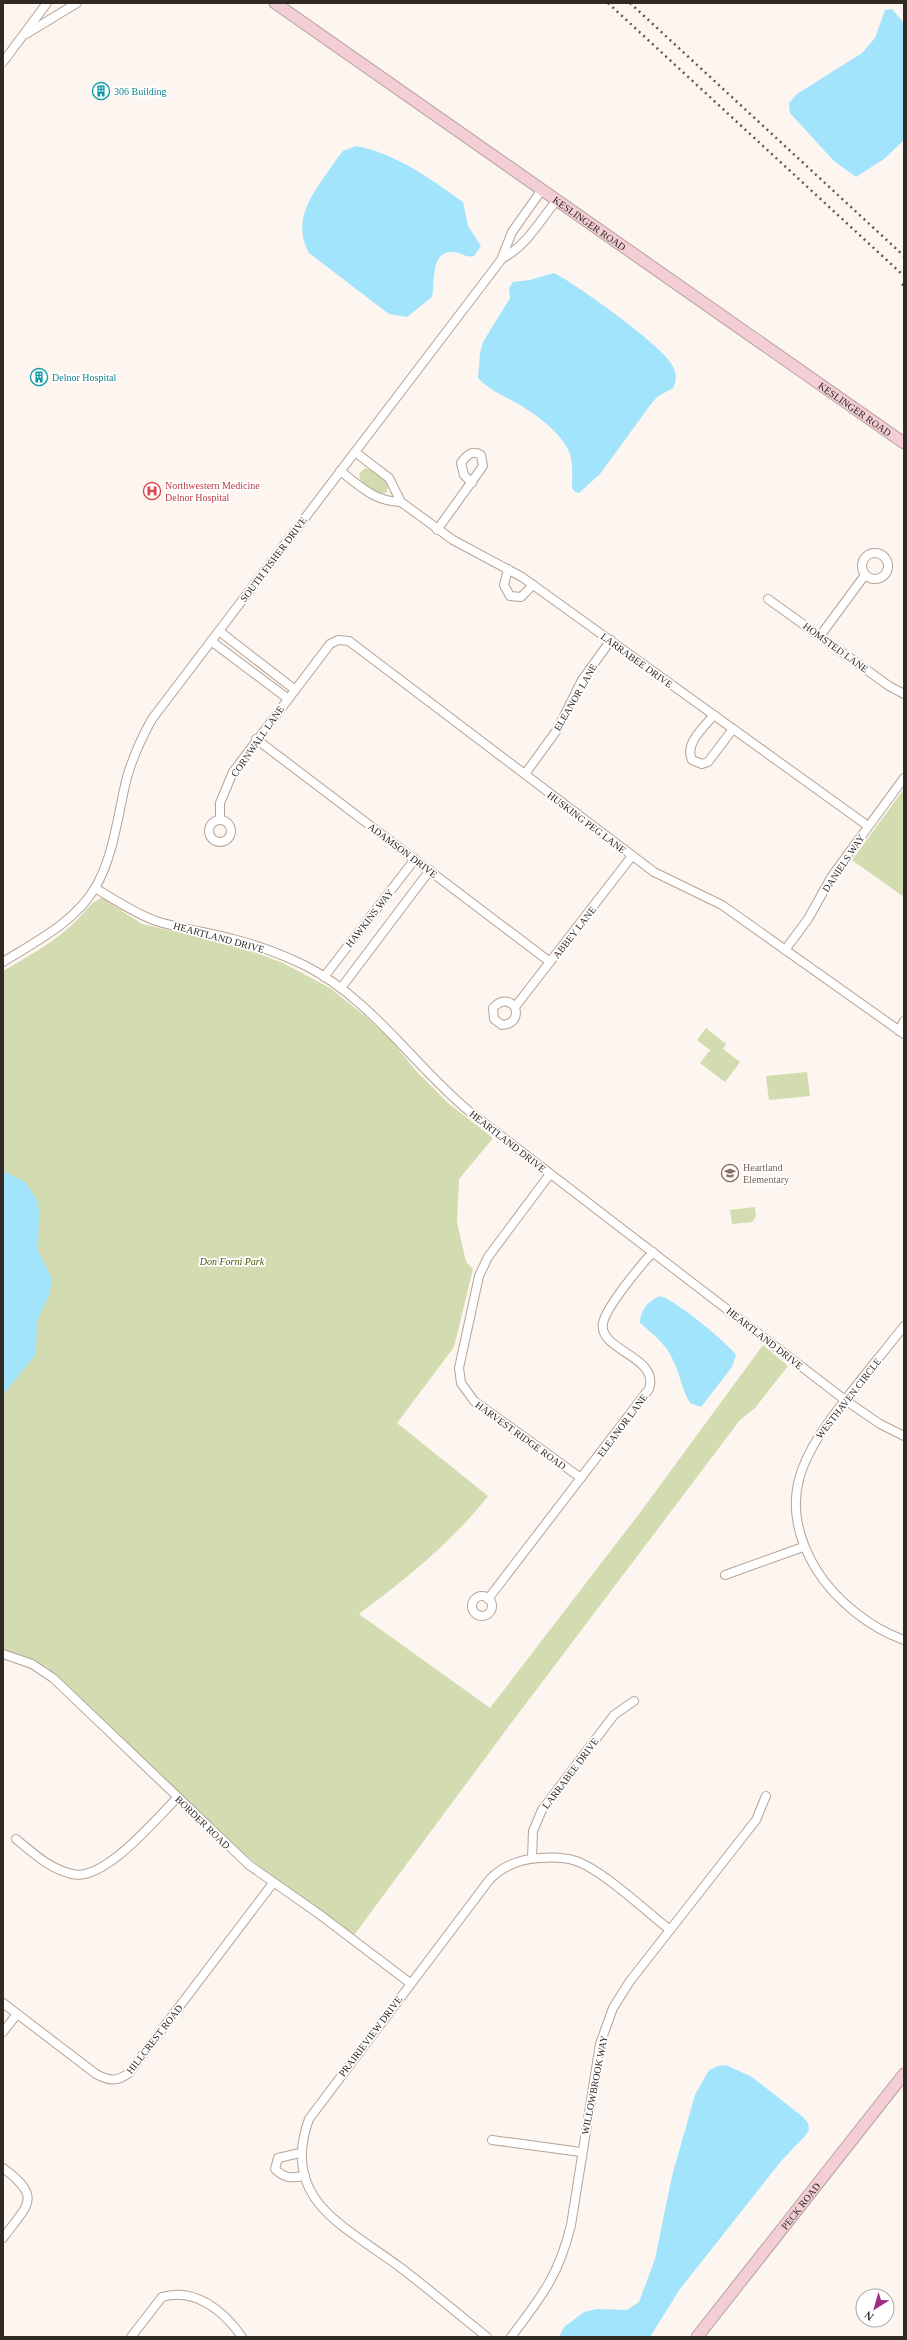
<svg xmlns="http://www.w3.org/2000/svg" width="907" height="2340" viewBox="0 0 907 2340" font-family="Georgia,serif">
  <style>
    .green { fill: #d3dbb0 }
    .water { fill: #a2e4fc }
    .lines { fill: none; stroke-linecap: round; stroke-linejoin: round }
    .street-casing { stroke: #b6a396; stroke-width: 10 }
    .secondary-casing { stroke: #b6a396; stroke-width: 13 }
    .street { stroke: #fff; stroke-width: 8 }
    .secondary { stroke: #f4ced7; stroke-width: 11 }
    .rail { stroke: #5e5752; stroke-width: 2.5; stroke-dasharray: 2 4; stroke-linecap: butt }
    .labels { text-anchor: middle; stroke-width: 3.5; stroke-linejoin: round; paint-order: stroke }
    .culture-label { font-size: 10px; fill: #0d838f; stroke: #fff; text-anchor: start }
    .street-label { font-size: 10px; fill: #302924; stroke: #fff }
    .health-label { font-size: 10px; fill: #be3a42; stroke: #fff; text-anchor: start }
    .education-label { font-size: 10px; fill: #785e54; stroke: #fff; text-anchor: start }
    .park-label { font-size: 10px; font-style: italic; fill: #4e5602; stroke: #fff }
  </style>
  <rect width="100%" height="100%" fill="#fdf5ef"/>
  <g class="green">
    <path d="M365,468C373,470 387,479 388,487L386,493H377L360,480L359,474Z"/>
    <path d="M904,789V897L852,860Z"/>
    <path d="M102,898L142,924L238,946L283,963L330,988L365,1016L391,1040L417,1072L448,1103L493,1138L459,1179L457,1222L466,1262L473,1269L454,1347L397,1423L488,1496C452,1542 406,1579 359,1614L490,1708L639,1514L763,1345L788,1366L755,1408L740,1420L509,1726L354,1935L267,1873L242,1852L47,1667L3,1649V971C29,956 58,940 79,918C87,910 91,901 102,898Z"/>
    <path d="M706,1028L726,1044L723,1049L740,1062L725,1082L700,1063L710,1050L697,1040Z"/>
    <path d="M807,1072L810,1096L769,1100L766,1076Z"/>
    <path d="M755,1207L756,1216L752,1222L732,1224L730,1210Z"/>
  </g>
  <g class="water">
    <path d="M892,9L904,23V140L884,159L856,177L834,161L790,113L789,103L797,94L862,53L875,38L885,10Z"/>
    <path d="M356,146C395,153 431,179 463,202L468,226L481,246L474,256C465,258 461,252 453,252C430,250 435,285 432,297L407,317L389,314L381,308L309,253C289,216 318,188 338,157L343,151Z"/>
    <path d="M554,273C576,284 663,346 672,365C677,374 677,380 673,388L657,397L651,404L600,474L579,493L575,492L572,488C572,478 573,464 570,454C562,433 538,416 520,405C505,396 490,391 478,378L480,353L483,342L510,298L509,288L513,282L530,280Z"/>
    <path d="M3,1171L25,1182L37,1200L39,1209L38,1251L52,1279L49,1296L37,1320L36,1354L3,1395Z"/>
    <path d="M660,1296C674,1299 727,1342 736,1355L732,1367L701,1407L690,1403C682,1390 680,1374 673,1360C666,1344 653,1334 640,1323C640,1310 648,1301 660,1296Z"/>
    <path d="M726,2065L752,2077L803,2117L808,2123L809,2130L805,2136L782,2160L680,2289L650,2337H559L564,2327L584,2312L597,2309L627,2310L639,2302L655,2259L672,2176L695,2095L709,2070L718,2066Z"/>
  </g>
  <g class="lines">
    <g class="street-casing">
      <g id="street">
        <path d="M26,34L77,3"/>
        <path d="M3,62L47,3"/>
        <path d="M503,258C526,246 540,221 556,201"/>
        <path d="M340,471C362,487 373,501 401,502L389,478L355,452"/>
        <path d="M401,502L453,540L522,577L868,826"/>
        <path d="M437,530L483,466L481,455C472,449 466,456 461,463L464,475L472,483"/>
        <circle cx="875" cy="566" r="13"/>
        <path d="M508,569L504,585L510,596L521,597L533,585"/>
        <path d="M768,599L889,686L904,694"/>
        <path d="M219,631L294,689"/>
        <path d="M820,636L865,575"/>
        <path d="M211,641L287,698"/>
        <path d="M714,715C704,727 684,744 692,760L702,764L708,762L733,729"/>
        <path d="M256,739L550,962"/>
        <path d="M525,774L557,730L582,680L611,640"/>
        <path d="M220,819V803L233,772L330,644L338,640L349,641L654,872L722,905L904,1034"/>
        <circle cx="220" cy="831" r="11"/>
        <path d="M95,888C115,900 134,913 156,921C181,929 208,932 233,939C257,945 281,954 304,965C372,999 413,1065 470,1112L845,1400L880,1424L904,1436"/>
        <path d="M785,950L808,919L832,876L904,778"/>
        <path d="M3,962C35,942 75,922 95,888C114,856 118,813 127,777C133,757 142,737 152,719L501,260L512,232L541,191"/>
        <path d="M324,977L415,859"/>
        <path d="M341,988L430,870"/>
        <path d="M515,1007C508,999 500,1000 493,1008L494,1019L502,1025C513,1024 518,1018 515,1007L632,856"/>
        <path d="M899,1031L904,1021"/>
        <path d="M550,1174L488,1257L479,1276L459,1368L461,1383L474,1401L581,1478"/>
        <path d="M904,1326C886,1349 867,1372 849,1395C803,1453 774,1499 816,1569C835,1600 870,1628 904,1640"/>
        <path d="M725,1575L803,1547"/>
        <circle cx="482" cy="1606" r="10"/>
        <path d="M488,1599L649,1389C660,1356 598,1351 603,1323C606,1307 641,1265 653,1252"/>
        <path d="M3,1654L32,1664L53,1678L249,1865L319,1914L410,1983"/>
        <path d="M16,1839C33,1853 50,1869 72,1874C104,1882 156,1819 177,1798"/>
        <path d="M532,1858L533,1831L542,1810L614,1715L634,1701"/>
        <path d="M3,2003L96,2074C109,2081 117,2082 129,2073L273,1883"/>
        <path d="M3,2032L17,2014"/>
        <path d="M492,2140L581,2152"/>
        <path d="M300,2153L278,2158L275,2169C285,2179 291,2178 305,2176"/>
        <path d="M3,2168C43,2198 28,2204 3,2238"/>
        <path d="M131,2337L162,2297C195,2287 224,2311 242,2337"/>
        <path d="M487,2337C458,2314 430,2290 401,2268C347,2227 279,2201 309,2119L490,1879C504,1865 520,1859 540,1858C552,1857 564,1857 576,1861C601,1869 647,1912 670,1930"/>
        <path d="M511,2337C542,2296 559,2275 571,2225L600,2044L613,2008L630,1981L756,1820L766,1796"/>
      </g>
    </g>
    <g class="secondary-casing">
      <g id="secondary">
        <path id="s1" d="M275,3L904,443"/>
        <path id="s2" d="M697,2337L904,2074"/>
      </g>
    </g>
    <use href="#street" class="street"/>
    <use href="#secondary" class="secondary"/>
    <g class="rail">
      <path d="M608,3L904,276"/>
      <path d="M630,3L904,256"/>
      <path d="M902,284L904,286"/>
    </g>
  </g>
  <defs>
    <g id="building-ring" transform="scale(0.9)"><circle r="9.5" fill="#fff" stroke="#0f9aa8" stroke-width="1.5"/><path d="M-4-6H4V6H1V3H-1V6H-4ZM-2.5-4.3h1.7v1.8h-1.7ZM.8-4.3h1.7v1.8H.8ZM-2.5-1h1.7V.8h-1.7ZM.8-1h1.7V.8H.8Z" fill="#0f9aa8"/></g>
    <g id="hospital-ring" transform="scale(0.9)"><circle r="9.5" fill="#fff" stroke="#e0444e" stroke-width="1.5"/><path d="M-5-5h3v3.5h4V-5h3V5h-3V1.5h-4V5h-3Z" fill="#e0444e"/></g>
    <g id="school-ring" transform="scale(0.9)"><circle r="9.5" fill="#fff" stroke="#8d6e63" stroke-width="1.5"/><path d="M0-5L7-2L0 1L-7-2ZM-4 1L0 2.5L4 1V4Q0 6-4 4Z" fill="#8d6e63"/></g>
  </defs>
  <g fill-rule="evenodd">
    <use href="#building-ring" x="101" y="91"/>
    <use href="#building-ring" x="39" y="377"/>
    <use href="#hospital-ring" x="152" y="491"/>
    <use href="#school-ring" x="730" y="1173"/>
  </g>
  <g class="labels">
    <g class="culture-label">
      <text x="114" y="95">306 Building</text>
      <text x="52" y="381">Delnor Hospital</text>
    </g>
    <g class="street-label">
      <text dy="4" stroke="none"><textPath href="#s1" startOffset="384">KESLINGER ROAD</textPath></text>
      <text dy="4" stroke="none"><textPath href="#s1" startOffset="708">KESLINGER ROAD</textPath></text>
      <text transform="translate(273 559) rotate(-53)" y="4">SOUTH FISHER DRIVE</text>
      <text transform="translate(836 647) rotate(36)" y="4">HOMSTED LANE</text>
      <text transform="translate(637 660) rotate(36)" y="4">LARRABEE DRIVE</text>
      <text transform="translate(575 697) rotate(-60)" y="4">ELEANOR LANE</text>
      <text transform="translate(257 741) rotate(-55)" y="4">CORNWALL LANE</text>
      <text transform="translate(587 822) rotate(37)" y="4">HUSKING PEG LANE</text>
      <text transform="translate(403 850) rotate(37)" y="4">ADAMSON DRIVE</text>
      <text transform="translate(843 863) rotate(-56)" y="4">DANIELS WAY</text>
      <text transform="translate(369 918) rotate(-52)" y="4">HAWKINS WAY</text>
      <text transform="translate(574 932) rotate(-52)" y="4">ABBEY LANE</text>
      <text transform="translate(219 937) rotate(15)" y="4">HEARTLAND DRIVE</text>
      <text transform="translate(508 1141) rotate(38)" y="4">HEARTLAND DRIVE</text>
      <text transform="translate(765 1338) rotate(38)" y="4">HEARTLAND DRIVE</text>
      <text transform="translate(848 1398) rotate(-52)" y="4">WESTHAVEN CIRCLE</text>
      <text transform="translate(622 1425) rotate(-53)" y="4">ELEANOR LANE</text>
      <text transform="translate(521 1435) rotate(36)" y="4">HARVEST RIDGE ROAD</text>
      <text transform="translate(570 1773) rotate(-53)" y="4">LARRABEE DRIVE</text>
      <text transform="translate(203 1822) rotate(44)" y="4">BORDER ROAD</text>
      <text transform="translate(370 2036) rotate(-53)" y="4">PRAIRIEVIEW DRIVE</text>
      <text transform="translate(154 2039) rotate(-52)" y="4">HILLCREST ROAD</text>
      <text transform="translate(594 2085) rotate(-79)" y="4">WILLOWBROOK WAY</text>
      <text dy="4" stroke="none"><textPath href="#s2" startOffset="167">PECK ROAD</textPath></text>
    </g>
    <g class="health-label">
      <text x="165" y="489">Northwestern Medicine<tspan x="165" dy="12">Delnor Hospital</tspan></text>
    </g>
    <g class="education-label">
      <text x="743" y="1171">Heartland<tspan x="743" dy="12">Elementary</tspan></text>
    </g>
    <g class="park-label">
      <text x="232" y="1265">Don Forni Park</text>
    </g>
  </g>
  <rect width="907" height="2340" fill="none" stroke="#302924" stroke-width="8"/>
  <g transform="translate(875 2308) rotate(217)"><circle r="19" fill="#ffffff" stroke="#aca9a7"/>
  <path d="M0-3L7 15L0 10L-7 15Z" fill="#a22e88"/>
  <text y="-6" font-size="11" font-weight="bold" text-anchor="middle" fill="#302924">N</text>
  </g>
</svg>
